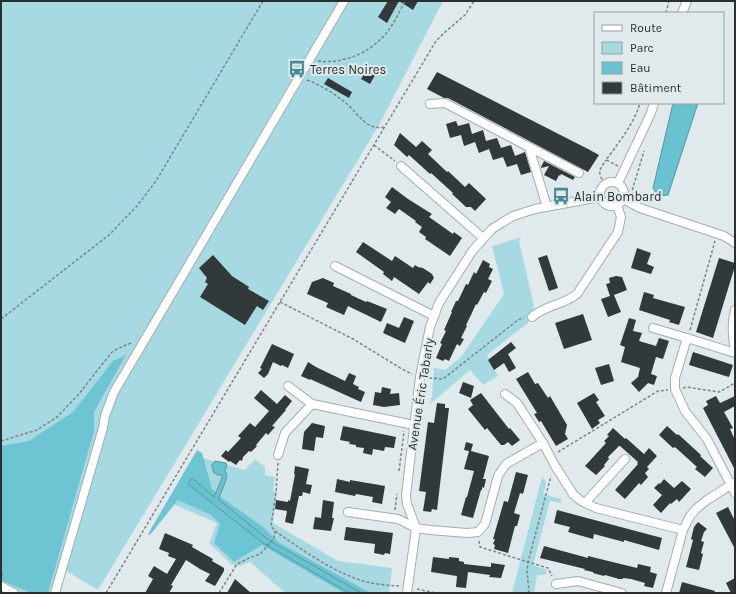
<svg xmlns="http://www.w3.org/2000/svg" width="736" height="594" viewBox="0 0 736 594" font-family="Karla,sans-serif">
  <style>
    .green { fill: #a7d9e2 }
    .forest { fill: #6dc4d3 }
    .water { fill: #6ac2d0; stroke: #57969f }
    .building { fill: #31393a }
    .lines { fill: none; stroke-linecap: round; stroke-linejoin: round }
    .street-casing { stroke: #a4adaf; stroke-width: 10 }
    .path { stroke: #7e8485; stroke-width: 1.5; stroke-dasharray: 3 2; stroke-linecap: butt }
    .street { stroke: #fff; stroke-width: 8 }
    .labels { text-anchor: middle; stroke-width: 4; stroke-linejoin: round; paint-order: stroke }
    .poi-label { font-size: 13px; fill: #2a2e2e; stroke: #e0eaec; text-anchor: start }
    .street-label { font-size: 13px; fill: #2a2e2e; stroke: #e0eaec }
  </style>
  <rect width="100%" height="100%" fill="#e0eaec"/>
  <g class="green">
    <path d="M1,1H443L379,125L98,590L60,567L49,593H1Z"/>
    <path d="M521,237L519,241L534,306L528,323L487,355L498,376L483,385L470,370L430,404L432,395L434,368L445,370L461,357L504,294L492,246Z"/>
    <path d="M195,456L245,470L255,459L265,467V475L275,477L273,491L277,492L273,523L338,561L392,568L389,593H285L250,562L239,566L232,565L209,543L217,523L173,504Z"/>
    <path d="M542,477L545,480L546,484L543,494L561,499V503L550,501L533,565L547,570L545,575H537L534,593H512Z"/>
  </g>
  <g class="forest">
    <path d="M126,355L94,412V431L48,593H31L1,580V446L29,441L73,412L113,361Z"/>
    <path d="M197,450L202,453L212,489L225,500L263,527L278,542L371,593H344L262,545L234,562L214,543L220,524L211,515L178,500L150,535L148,534Z"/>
  </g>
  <g class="water">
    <path d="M673,103H698L668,195L658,196L653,188Z"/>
    <path d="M215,461L226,463L227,465L225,471L227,475C225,484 222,491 218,499L270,541L362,593H349L263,543L188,484L192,478L214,497L222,478V475H218L213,472V468L211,466Z"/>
  </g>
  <g class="building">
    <path d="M388,1H418L413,10L399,1L387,23L378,17Z"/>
    <path d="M370,65L378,70L370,84L361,79Z"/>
    <path d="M437,72L588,149L599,155L588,172L448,98H444L427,89Z"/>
    <path d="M328,78L352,92L349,98L324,84Z"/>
    <path d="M456,121L458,126L469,123L472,134L483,130L486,141L497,138L501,148L511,145L515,156L525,152L531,172L521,175L517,164L507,167L503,157L493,160L489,149L479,153L475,142L464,146L461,135L450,138L446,124Z"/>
    <path d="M400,133L416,147L422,141L432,150L428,154L447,172L448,171L465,187L469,183L486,199L475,211L471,207H466L452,194L453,193L431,173L430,174L409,155L407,157L394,145Z"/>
    <path d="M544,161L575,177L573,180L561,174L560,176L559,175L556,181L544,175L549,166L541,168V167Z"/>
    <path d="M392,187L408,199L432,214L429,217L453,234L454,232L462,238L450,256L425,239L426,237L419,232L422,227L415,222L416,221L399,209L395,214L386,208L391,202L385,197Z"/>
    <path d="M363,242L392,261L395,256L413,268L415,265L418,267L423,268L432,274L434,278L430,284L428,282L419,294L394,277L392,281L383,274L384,272L356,252Z"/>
    <path d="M637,248L651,253L647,264L654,267L651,274L631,268Z"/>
    <path d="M213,255L232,276L249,287L248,289L269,301L263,310L257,306L245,325L200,297L208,284L205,282L207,278L199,268Z"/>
    <path d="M547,255L558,288L549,291L538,258Z"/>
    <path d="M719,258L735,263V266L713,338L696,332Z"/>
    <path d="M483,260L490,264L489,267L493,269L488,279L492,281L486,293L484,292L477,305L476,304L471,315L466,325L467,326L461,338L464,339L460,346L457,344L449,361L445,359L443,361L436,358L442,344L440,343L446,331L444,330L452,312H451L456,301H458L466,284L468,285L474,272L476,274Z"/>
    <path d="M616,276L622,277L627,290L614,295L621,312L608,317L601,299L610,296L606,284L610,283L609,278Z"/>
    <path d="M323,278L334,283L333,286L351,294V295L366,302L367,301L387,309L381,322L348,306L344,315L326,307L328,303L307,294L312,282Z"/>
    <path d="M644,292L654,295L653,298L685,307L679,325L669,322L670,320L639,310Z"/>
    <path d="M583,314L592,340L564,349L555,323Z"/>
    <path d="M404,317L414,321L405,343L383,333L387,323L399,328Z"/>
    <path d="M629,318L636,320L633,331L642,333L639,341L656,346L659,338L669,341L663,359L656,357L651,374L657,376L654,385L648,383L639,392L631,383L638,377L640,368L621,362L625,347L620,345Z"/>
    <path d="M511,342L516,348L508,354L516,368L509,372L504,363L494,370L488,360Z"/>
    <path d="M272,344L294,354L288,368L282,365L281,366L273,362L268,374L264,378L258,373L262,369L260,368Z"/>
    <path d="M693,352L733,365L729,377L689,365Z"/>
    <path d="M308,362L316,367L345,381L349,373L356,376L353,384L359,387L358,389L365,392L361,402L310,379V380L301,376Z"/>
    <path d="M609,364L614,381L601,385L595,368Z"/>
    <path d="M528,372L535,384L538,383L548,398L550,396L567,425L565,434L568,439L556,446L541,421L539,422L534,414L537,413L516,379Z"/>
    <path d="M463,382L474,386L471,398L459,393Z"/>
    <path d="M382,387L391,389L390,394L399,393L400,405L384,407L373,405L375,392L381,393Z"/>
    <path d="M261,390L277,404L285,395L292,401L285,410H286L272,426L275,427L268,435L266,433L256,445L257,446L251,452L249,451L243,457L242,461L240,460L236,465L230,461L229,462L221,456L226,450L228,452L241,438L238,436L250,423L255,427L269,411L254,398Z"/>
    <path d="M481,393L509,429L510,428L520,440L512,446L508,442L504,445H501L487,428L485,430L468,409L473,405L470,400Z"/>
    <path d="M594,393L599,400L596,402L605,416L598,420L600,423L592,429L577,403Z"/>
    <path d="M716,396L720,403L735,396V406L724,412L733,428L730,429L735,440V470L703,408L708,405L706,401Z"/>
    <path d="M437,403L445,404V408H449L437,510L432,509L431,512L423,511L426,492L419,491L428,422L434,423Z"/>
    <path d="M312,423L325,426L323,438L316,437L314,451L302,449L304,432Z"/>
    <path d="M343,426L396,437L394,448L385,447L384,451L373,449L372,455L363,453L364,448L356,447V445L349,444L350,442L340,440Z"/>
    <path d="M667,426L677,435L678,434L701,455L700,456L713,468L705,477L695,469L697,467L675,447L673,448L659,435Z"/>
    <path d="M613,428L625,439L626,438L644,454L649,448L657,456L647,467L649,469L645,473L648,477L641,485L639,483L625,499L615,490L638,464L637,463L638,462L620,446H619L608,457L609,459L604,465L605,466L596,475L585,466L606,443L604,441L609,436L607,435Z"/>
    <path d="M466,442L473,444L471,451L489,456L483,479H486L484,488L482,487V490H481L473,518L461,515L466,497H467L474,471L464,469L469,451L464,450Z"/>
    <path d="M295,466L309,469L306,484L312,485L310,494L303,492L302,496H299L293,524L285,522L287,511L275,509L276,500L288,502V500L290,501L295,474H294Z"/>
    <path d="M516,472L528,475L523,494L520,493L514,513L520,515L517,526H515L508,553L494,549L495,545L493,544L495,539H493L504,501L508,502Z"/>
    <path d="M337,479L350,482V480L385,486L382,504L372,502L373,497L356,494L355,496L335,492Z"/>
    <path d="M664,479L674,488L682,481L691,489L679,502L677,499L671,504L670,503L661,513L653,505L662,495L654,488L659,483L660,484Z"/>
    <path d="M323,500L334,502L332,518H334L331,531L313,529L315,517L321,518Z"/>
    <path d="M728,507L735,521V549L716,513Z"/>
    <path d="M557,510L662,538L659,550L624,540V542L594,534L593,539L568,532L570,527L554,523Z"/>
    <path d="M698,522L707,529L704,532L701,541L704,542L701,553L703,554L699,570L686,567L693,540L691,539L694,527Z"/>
    <path d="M346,527L393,533L390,554L385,553L384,555L374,553L375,544L344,540Z"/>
    <path d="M165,533L193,545L192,547L213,559L212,561L224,568V571L215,586L205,581L210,574L200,569L186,560L171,585L173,586L169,593H145L153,579L148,576L154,566L167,574L176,559L168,556L169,553L159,549Z"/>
    <path d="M544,546L588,558V556L637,568L638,564L651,567L650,572L657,574L653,588L644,586L645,583L631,579L623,578V579H619L605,575L604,576L593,573V572L584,570L585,569L540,558Z"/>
    <path d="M433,557L449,559V557L459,558V561L464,562V564L491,567V563L505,565L501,578L489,577L490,575L468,572L466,588L456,587L457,576L431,572Z"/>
    <path d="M735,578V593H731L726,583Z"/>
    <path d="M235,579L251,593H227Z"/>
    <path d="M682,582L715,591L714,593H679Z"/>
  </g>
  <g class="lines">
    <g class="street-casing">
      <g id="street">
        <path d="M682,13L687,1"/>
        <path d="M430,104L445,103L529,147L547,207"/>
        <path d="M529,147L579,173"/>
        <path d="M401,166L483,238"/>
        <circle cx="612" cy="194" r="12"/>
        <path d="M618,183L651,113L654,103"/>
        <path d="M623,199L640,208L724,236L735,243"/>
        <path d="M335,266L434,316"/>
        <path d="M735,310C731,325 733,337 735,352"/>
        <path d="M532,317C545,305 564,305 577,294L618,232L621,217L617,205"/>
        <path d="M653,328L687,338"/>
        <path d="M735,353L687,338L675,378V389L685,411L707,439L735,493"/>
        <path d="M288,386L312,404L414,425"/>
        <path d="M505,394L517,403L543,443"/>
        <path d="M278,455L285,433L312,404"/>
        <path d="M585,503L625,459"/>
        <path d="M348,512L398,519L416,528L430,530L467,533L478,532L485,524L498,476L506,464L543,443L554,464L573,494L581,501L596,508L683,530"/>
        <path d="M556,584L578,581L622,593"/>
        <path d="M1,586L14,593"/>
        <path d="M55,593L103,428L105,416L114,392L344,1"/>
        <path d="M407,593L416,528L407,504L406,495L420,377L430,327L439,303L448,289L473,250L492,229L503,222L513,216L535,209L600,197"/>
        <path d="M666,593L683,530L690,516L697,508L707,500L734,483"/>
      </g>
    </g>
    <g class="path">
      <path d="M666,13L669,1"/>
      <path d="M318,61C327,62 336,62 345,59C363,55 380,43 390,28C396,20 400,10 405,1"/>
      <path d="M307,80C321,85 335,94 347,104C359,114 366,131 385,127"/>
      <path d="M374,145L395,161"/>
      <path d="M618,166L606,160C619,142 634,124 640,103"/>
      <path d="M604,184C598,171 598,172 606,160"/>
      <path d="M633,195L632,191L644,151"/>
      <path d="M280,302L353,339L402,369L412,374"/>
      <path d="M1,319L109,235L137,206L156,181L263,1"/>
      <path d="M690,330L715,241"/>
      <path d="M429,378L443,379L518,320L524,318"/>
      <path d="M683,388L687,387L719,392L735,383"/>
      <path d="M1,441L37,430L57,417L79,394L96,372L113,351L128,344L133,343"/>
      <path d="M558,452L658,391L668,390"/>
      <path d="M278,463L276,492L271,526L275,531C301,549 327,568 357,579C370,584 385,585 399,586"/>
      <path d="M399,471L404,432L403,431"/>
      <path d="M395,510L397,494"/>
      <path d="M479,541L480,547L528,562L548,568L552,576"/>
      <path d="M1,568L2,574V578"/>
      <path d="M417,589L436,593"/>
      <path d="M106,593L436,41L444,33L465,15L474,1"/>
      <path d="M219,593L237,564L249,558L260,554L274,538L275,531"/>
      <path d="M528,593L529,591L527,571L528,562L551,476"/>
    </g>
    <use href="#street" class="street"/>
  </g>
  <defs>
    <g id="bus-bare" transform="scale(1.38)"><path d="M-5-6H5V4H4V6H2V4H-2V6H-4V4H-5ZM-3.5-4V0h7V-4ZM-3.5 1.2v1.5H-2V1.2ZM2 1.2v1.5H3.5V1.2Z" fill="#448a95" stroke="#e0eaec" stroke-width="2.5" paint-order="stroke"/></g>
  </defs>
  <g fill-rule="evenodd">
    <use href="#bus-bare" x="297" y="69"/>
    <use href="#bus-bare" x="561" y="196"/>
  </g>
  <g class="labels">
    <g class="poi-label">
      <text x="310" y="74">Terres Noires</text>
      <text x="574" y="201">Alain Bombard</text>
    </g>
    <g class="street-label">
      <text transform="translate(420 394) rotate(-81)" y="5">Avenue Éric Tabarly</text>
    </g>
  </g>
  <rect width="736" height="594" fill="none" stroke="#2a2e2e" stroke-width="4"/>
  <rect x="594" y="12" width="130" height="92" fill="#e0eaec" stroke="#979fa0"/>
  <rect x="602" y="25" width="20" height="6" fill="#ffffff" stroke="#979fa0"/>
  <text x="630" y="32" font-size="12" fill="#2a2e2e">Route</text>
  <rect x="602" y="42" width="20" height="12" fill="#a7d9e2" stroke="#979fa0"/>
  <text x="630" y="52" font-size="12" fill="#2a2e2e">Parc</text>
  <rect x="602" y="62" width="20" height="12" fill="#6ac2d0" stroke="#979fa0"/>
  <text x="630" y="72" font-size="12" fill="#2a2e2e">Eau</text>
  <rect x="602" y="82" width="20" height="12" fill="#31393a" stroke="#979fa0"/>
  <text x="630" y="92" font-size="12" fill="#2a2e2e">Bâtiment</text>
</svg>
